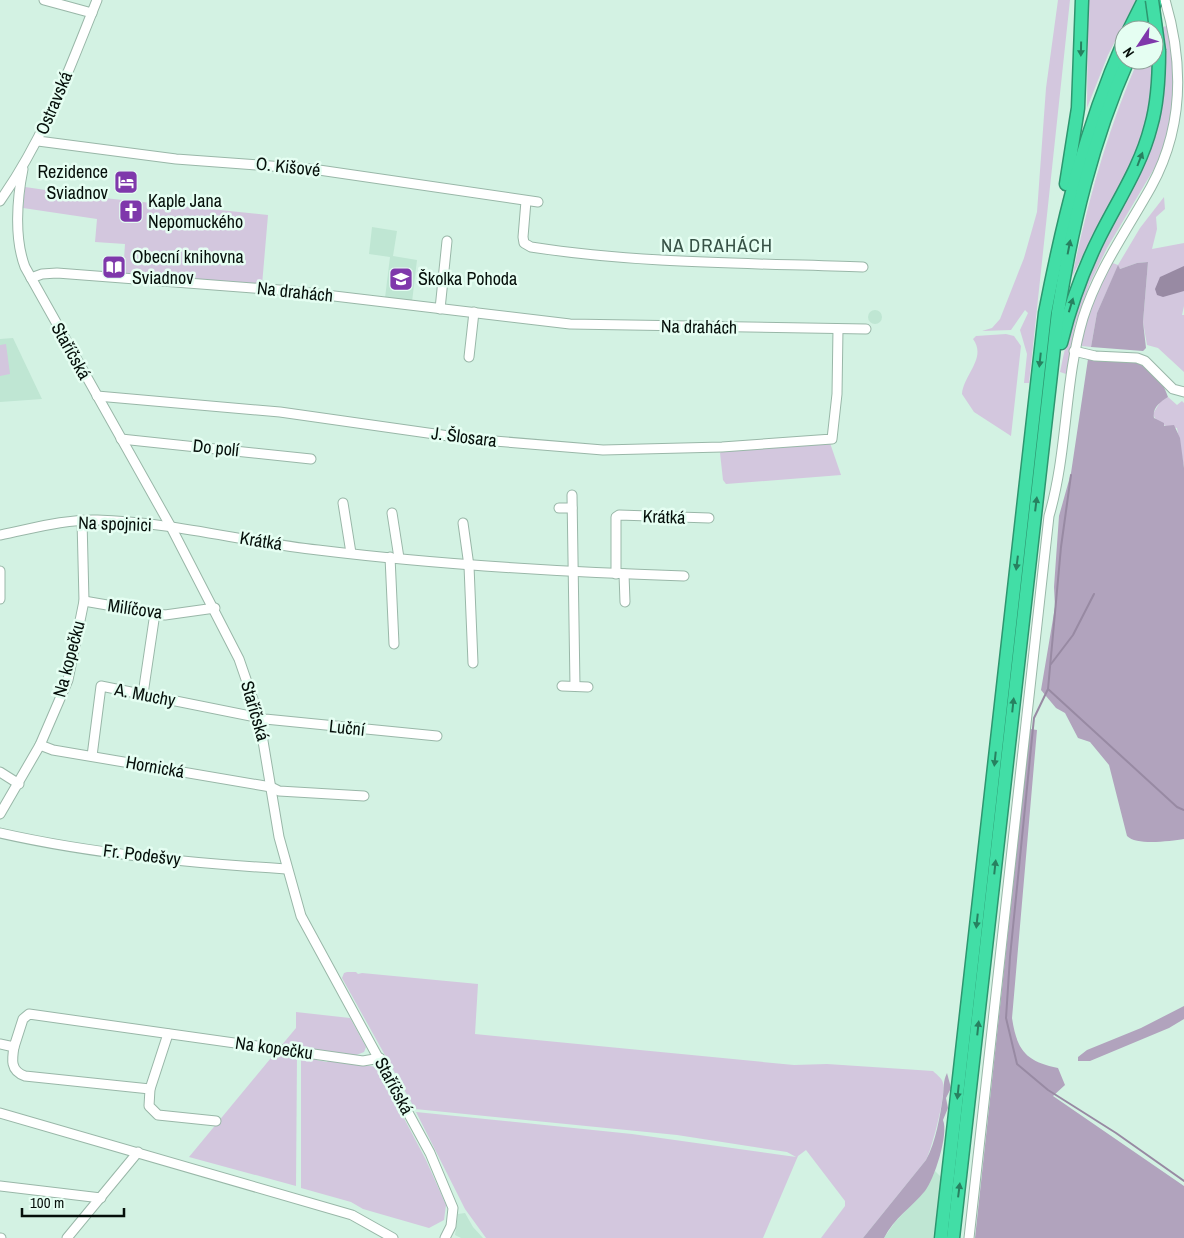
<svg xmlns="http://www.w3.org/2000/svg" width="1184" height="1238" viewBox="0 0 1184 1238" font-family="'Archivo Narrow',sans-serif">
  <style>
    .built { fill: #bfe6d3 }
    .green { fill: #d3c7de }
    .forest { fill: #b1a3bd }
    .water { fill: #988aa3 }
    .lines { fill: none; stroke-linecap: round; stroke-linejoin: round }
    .stream { stroke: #988aa3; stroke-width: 2 }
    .minor-casing { stroke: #99b7a8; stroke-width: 11 }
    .highway-casing { stroke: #2d966f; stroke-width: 15 }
    .minor { stroke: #fff; stroke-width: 9 }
    .highway { stroke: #42dea6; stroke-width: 12 }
    .highway-bridge-casing { stroke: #2d966f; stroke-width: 15; stroke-linecap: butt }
    .highway-bridge { stroke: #42dea6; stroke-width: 12 }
    .oneway { fill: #278160 }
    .labels { text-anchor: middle; stroke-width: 5; stroke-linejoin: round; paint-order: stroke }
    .street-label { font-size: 18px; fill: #050f0a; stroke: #e5fef2 }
    .poi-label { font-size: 18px; fill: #050f0a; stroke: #e5fef2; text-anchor: start }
    .neighbourhood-label { font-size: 19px; letter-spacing: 1px; fill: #375246; stroke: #e5fef2 }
  </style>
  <rect width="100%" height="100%" fill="#d3f2e3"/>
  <g class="built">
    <path d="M372,227L397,231L393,256L417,260L412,302L385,298L390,257L369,254Z"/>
    <circle cx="875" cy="317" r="7"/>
    <path d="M13,338L41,397L42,399L0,402V339Z"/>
    <path d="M935,1171L942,1178L933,1238H884L895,1222L924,1192Z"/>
    <path d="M465,1213L473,1227L483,1238H461L455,1235L458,1214Z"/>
  </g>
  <g class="green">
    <path d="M1058,0H1070L1029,383H1024L1027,354L1020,330L1028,313L1025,310L1011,330L982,331L992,328L1000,319L1024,258L1037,212L1046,88Z"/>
    <path d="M1088,0H1136L1108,55L1087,108Z"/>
    <path d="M1169,25L1177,72L1171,125L1161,157L1107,248L1090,283L1075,325L1066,374L1060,372C1068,332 1078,297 1094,259C1107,231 1125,204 1139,176C1162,130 1168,77 1163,27Z"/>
    <path d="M1138,60H1154C1153,86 1151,115 1142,140C1124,188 1094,231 1072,277C1088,201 1107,131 1138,60Z"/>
    <path d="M25,187L94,197L268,215L262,285L123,275L125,244L95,242L97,219L23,208Z"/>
    <path d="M1164,197L1165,209L1156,217L1157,229L1152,249L1184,243V306L1182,315H1184V372L1158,348L1147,345L1143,322L1148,262L1137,263L1120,269L1118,266L1097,313L1091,347L1082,346C1080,321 1099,285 1110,262L1118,265L1140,228Z"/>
    <path d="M1006,334L1014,336L1021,346L1011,436L974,412L962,394C964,374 987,358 973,339L976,336Z"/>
    <path d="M6,344L10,374L0,376V345Z"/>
    <path d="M1168,397L1177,405L1182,401L1184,403V468L1177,428C1167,427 1157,425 1153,414L1160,402Z"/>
    <path d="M830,443L841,475L726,484L723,480L720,453L723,450Z"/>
    <path d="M347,972H356L358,974L362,973L478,984L475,1034L794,1065L827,1064L933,1071C937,1075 942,1078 943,1083C946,1096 932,1148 926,1160L863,1238H821L845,1206V1201L806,1150L798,1156L763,1238H486L465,1209L416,1112L632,1134L796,1157L787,1152L677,1135L415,1109L342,978L344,973Z"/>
    <path d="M296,1012L350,1018L366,1047L364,1052L354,1056L281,1046L296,1028Z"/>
    <path d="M275,1053L297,1056L296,1186L189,1157Z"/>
    <path d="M301,1057L327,1062L328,1060L377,1067L426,1160L446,1205L444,1220L429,1228L363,1209L351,1202L301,1188Z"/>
  </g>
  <g class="forest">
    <path d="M1148,262L1143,322L1146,348L1143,351L1091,347L1097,313L1118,265L1120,269L1137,263Z"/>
    <path d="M1088,359C1125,360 1154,354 1168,397C1160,402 1152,408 1154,418L1164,423V426L1174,425L1180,438L1184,468V839C1170,841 1137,846 1127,836L1109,765L1090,742L1078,738L1065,713L1056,708L1041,690L1055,607L1054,587L1059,516L1071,473Z"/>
    <path d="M1030,729L1037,730L1012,1018C1017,1051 1026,1061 1058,1068L1065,1085L1053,1096L1184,1186V1238H975Z"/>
    <path d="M1184,1006V1019L1169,1028L1090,1061H1078V1057L1087,1050L1141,1028Z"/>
    <path d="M947,1073L951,1088L946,1098L948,1108L943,1120C949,1134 934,1180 925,1191C912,1207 894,1218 884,1238H863L926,1160C936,1142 940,1116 943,1096C944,1087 943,1081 947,1073Z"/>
  </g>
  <path class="water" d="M1184,266V291L1163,297L1157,295L1155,289L1160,277Z"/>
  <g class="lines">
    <g class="stream">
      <path d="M1071,475L1061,547L1048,689L1034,718L1010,957L1006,1018L1017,1064L1048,1090L1116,1133L1184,1181"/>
      <path d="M1051,664L1073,635L1094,594"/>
      <path d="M1048,689L1177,807L1184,810"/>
    </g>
    <g class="minor-casing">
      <g id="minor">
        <path d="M44,0L92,13"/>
        <path d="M38,141L176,159L312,169L538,202"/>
        <path d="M23,169C17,199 14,238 25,267L171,527L239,659L259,717L279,837L301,916L430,1153L453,1208L451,1226L445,1238"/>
        <path d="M0,201C45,137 68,72 97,0"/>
        <path d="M526,201L523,237L524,243L531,247C641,264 752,263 863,267"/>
        <path d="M31,278L42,274L57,273L292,291L570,324L866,329"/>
        <path d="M440,309L447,241"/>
        <path d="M1074,351L1095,356L1137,358L1145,361L1173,389L1184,392"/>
        <path d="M469,357L474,312"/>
        <path d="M97,396L280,412L470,439L603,450L722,447L832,439L837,394L838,329"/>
        <path d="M121,439L311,459"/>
        <path d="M572,495L575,686"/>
        <path d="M343,503L351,553"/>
        <path d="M559,508H572"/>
        <path d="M392,513L399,558"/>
        <path d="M463,523L469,566L473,663"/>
        <path d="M0,535C31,529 65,519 97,520C172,522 244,542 318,550C440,565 561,572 684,576"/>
        <path d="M390,557L394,644"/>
        <path d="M0,571V599"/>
        <path d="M616,574V517L619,515L709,518"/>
        <path d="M624,574L625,602"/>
        <path d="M84,601L165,615L215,608"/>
        <path d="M562,686L588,687"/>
        <path d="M143,694L155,613"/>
        <path d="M40,745L53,750L271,787L279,791L364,796"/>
        <path d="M92,756L101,686L265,719L437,736"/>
        <path d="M0,772L19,784"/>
        <path d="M0,814L40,745L68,680L84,601L82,520"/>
        <path d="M0,833C93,854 191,863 286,869"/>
        <path d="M168,1034L150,1089L149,1106L158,1115L216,1121"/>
        <path d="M0,1044L14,1047L23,1019L29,1014L363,1061L380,1058"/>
        <path d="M14,1047C12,1059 10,1071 25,1076L150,1089"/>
        <path d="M0,1113L352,1215L393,1238"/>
        <path d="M0,1186L101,1198"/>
        <path d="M0,1238H1"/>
        <path d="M67,1238L138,1152"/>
        <path d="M969,1238L1049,516C1068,451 1064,382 1083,318C1098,270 1127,230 1151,187C1184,127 1184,64 1165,0"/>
      </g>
    </g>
    <g class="highway-casing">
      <g id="highway">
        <path d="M1129,30L1144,0"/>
        <path d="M1142,30L1155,3"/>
        <path d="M1066,184L1078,108L1082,0"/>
        <path d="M1061,343C1070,306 1083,270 1100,236C1118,200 1141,166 1151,126C1158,102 1159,76 1159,51"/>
        <path d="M941,1238L1045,313C1063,220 1085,129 1124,41"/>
        <path d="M953,1238L1058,312C1072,226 1092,141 1128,60"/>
      </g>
    </g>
    <use href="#minor" class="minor"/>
    <use href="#highway" class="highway"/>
    <g class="highway-bridge-casing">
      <path id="highway-bridge" d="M1152,0L1159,51"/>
    </g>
    <use href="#highway-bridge" class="highway-bridge"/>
  </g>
  <defs><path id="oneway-solid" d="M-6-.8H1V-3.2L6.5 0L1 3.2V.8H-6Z" transform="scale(1.25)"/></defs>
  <g class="oneway">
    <use href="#oneway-solid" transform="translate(1081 49) rotate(91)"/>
    <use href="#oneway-solid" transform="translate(1140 159) rotate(-69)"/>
    <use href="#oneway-solid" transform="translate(1069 247) rotate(-79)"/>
    <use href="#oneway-solid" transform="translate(1071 305) rotate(-73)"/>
    <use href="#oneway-solid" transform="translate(1040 360) rotate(96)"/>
    <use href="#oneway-solid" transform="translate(1036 504) rotate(-83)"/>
    <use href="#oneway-solid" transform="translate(1017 563) rotate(97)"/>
    <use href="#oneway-solid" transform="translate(1013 705) rotate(-84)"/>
    <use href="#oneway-solid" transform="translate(995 759) rotate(96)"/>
    <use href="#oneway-solid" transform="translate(995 867) rotate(-84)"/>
    <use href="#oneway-solid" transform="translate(977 921) rotate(96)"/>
    <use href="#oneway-solid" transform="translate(978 1028) rotate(-84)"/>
    <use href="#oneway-solid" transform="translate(958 1092) rotate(96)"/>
    <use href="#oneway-solid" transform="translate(959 1190) rotate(-83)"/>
  </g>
  <defs>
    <g id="hotel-square" transform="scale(1.25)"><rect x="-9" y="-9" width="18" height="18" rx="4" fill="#7f38ab" stroke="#e5fef2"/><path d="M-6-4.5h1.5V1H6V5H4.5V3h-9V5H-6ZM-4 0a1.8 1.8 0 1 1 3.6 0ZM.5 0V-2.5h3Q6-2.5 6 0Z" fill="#fff"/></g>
    <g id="church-square" transform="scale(1.25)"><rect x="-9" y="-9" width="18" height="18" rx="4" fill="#7f38ab" stroke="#e5fef2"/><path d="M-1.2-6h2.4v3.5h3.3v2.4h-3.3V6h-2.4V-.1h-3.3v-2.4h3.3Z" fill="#fff"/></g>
    <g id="library-square" transform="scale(1.25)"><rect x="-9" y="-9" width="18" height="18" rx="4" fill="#7f38ab" stroke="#e5fef2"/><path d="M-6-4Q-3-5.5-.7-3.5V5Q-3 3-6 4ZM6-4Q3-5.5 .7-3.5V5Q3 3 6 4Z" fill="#fff"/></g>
    <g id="school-square" transform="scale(1.25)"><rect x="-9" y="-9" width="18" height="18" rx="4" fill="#7f38ab" stroke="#e5fef2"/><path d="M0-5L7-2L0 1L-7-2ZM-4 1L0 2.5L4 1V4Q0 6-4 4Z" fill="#fff"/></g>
  </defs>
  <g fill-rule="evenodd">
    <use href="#hotel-square" x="126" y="182"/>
    <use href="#church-square" x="131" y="211"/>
    <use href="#library-square" x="114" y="267"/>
    <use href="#school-square" x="401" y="279"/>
  </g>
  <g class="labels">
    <g class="street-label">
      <text transform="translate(54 103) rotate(-67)" y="6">Ostravská</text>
      <text transform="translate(288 167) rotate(6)" y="6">O. Kišové</text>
      <text transform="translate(295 292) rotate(6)" y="6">Na drahách</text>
      <text transform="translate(699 327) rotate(1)" y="6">Na drahách</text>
      <text transform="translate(71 351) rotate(61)" y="6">Staříčská</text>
      <text transform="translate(464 437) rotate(7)" y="6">J. Šlosara</text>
      <text transform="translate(216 448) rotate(6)" y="6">Do polí</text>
      <text transform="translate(664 517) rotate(2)" y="6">Krátká</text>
      <text transform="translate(115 524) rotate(2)" y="6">Na spojnici</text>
      <text transform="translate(261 541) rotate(9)" y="6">Krátká</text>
      <text transform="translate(135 609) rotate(8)" y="6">Milíčova</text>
      <text transform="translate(69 659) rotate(-75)" y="6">Na kopečku</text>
      <text transform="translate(145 695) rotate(11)" y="6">A. Muchy</text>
      <text transform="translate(255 711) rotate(74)" y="6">Staříčská</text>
      <text transform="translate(347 728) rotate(6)" y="6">Luční</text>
      <text transform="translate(155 767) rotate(10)" y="6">Hornická</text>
      <text transform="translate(142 855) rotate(7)" y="6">Fr. Podešvy</text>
      <text transform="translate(274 1048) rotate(8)" y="6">Na kopečku</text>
      <text transform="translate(394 1086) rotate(62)" y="6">Staříčská</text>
    </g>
    <g class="poi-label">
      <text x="108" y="178" text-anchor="end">Rezidence<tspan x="108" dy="21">Sviadnov</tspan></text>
      <text x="148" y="207">Kaple Jana<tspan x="148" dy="21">Nepomuckého</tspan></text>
      <text x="132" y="263">Obecní knihovna<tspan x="132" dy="21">Sviadnov</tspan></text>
      <text x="418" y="285">Školka Pohoda</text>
    </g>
    <g class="neighbourhood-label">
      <text x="717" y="252">NA DRAHÁCH</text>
    </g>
  </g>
  <g transform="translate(1139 45) rotate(235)"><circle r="24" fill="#e5fef2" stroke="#8b9e95"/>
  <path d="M0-4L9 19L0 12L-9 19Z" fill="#7f38ab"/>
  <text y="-8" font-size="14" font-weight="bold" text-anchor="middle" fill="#050f0a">N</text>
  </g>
  <path d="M22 1208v8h102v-8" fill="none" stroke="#050f0a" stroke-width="2.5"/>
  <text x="30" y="1208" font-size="15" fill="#050f0a" stroke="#e5fef2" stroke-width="4" paint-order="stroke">100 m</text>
</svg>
